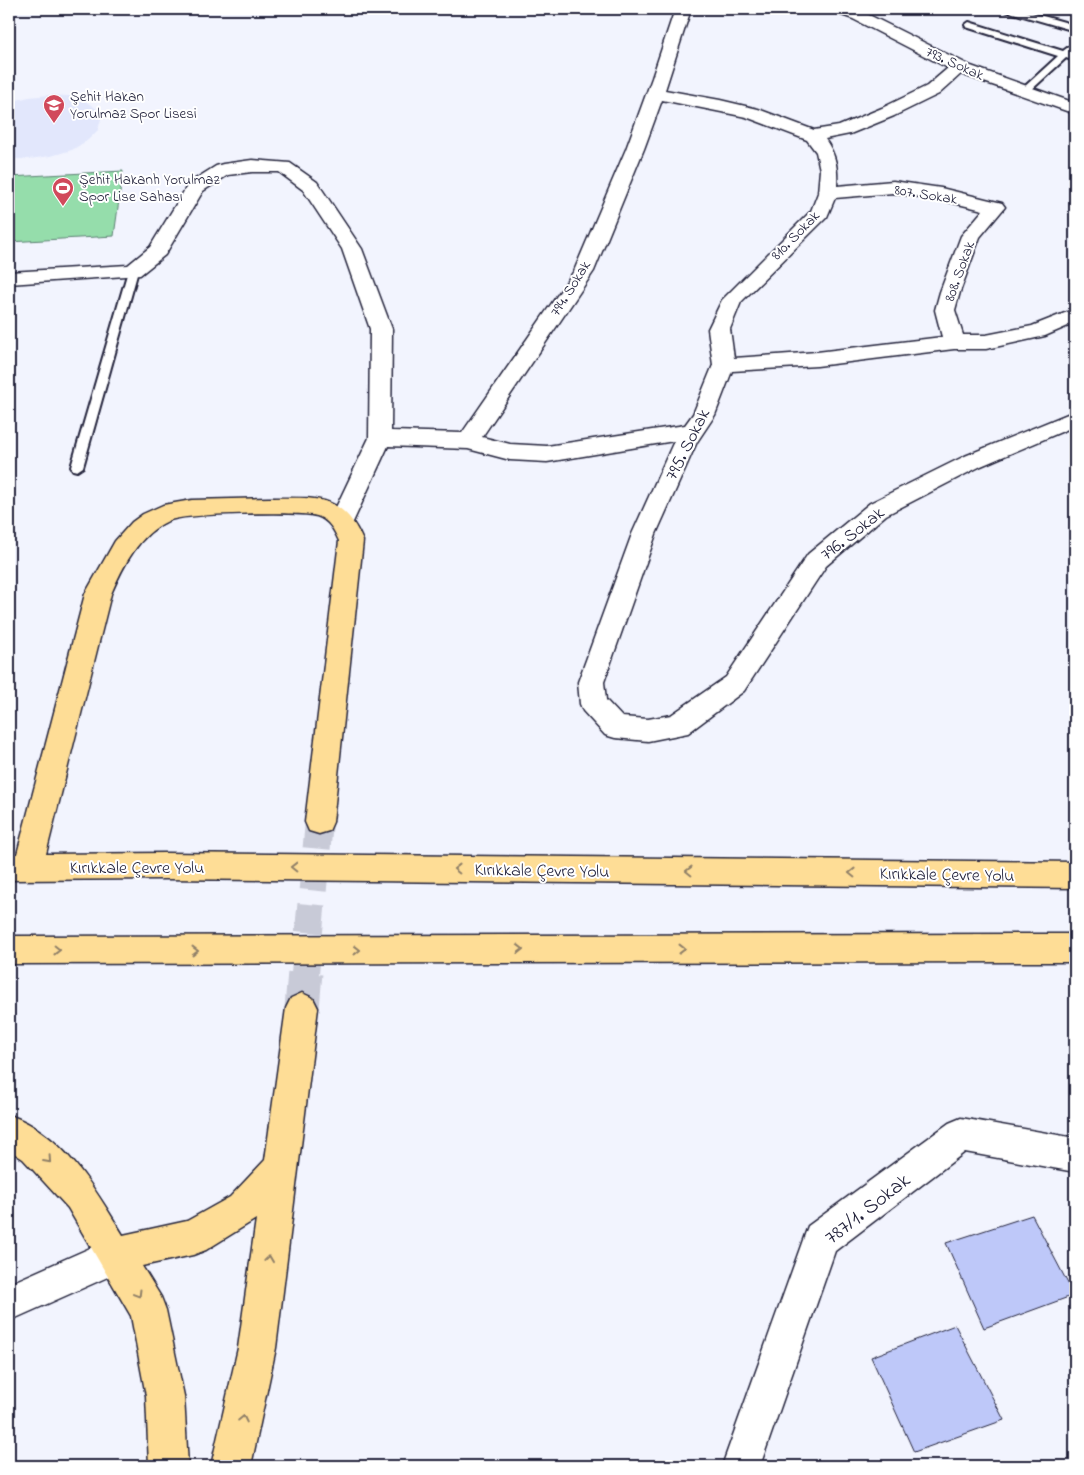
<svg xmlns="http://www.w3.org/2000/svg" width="1084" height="1475" viewBox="0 0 1084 1475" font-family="'Indie Flower',sans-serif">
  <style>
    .built { fill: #e2e7fc }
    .green { fill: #95ddab; stroke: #5c8073 }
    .building { fill: #bec8f9; stroke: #22223b }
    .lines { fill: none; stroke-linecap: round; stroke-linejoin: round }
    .trunk-tunnel-far1 { stroke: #c8cad7; stroke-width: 28; stroke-dasharray: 28 14; stroke-linecap: butt }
    .trunk-tunnel { stroke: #c8cad7; stroke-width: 35; stroke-dasharray: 35 18; stroke-linecap: butt }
    .service-casing { stroke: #22223b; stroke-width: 4 }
    .minor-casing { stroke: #22223b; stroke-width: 3 }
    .trunk-casing { stroke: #22223b; stroke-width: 3 }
    .service { fill: #fff; fill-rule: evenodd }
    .minor { fill: #fff; fill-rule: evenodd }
    .trunk { fill: #fedd96; fill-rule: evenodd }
    .oneway { stroke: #908068 }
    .labels { text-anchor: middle; stroke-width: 4; stroke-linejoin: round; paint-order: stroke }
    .far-street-label { font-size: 15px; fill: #22223b; stroke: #fff }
    .far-poi-label { font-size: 15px; fill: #22223b; stroke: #fff; text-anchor: start }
    .street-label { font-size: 18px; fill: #22223b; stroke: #fff }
    .near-street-label { font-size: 21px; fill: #22223b; stroke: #fff }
  </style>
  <rect width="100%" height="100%" fill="#f2f4fe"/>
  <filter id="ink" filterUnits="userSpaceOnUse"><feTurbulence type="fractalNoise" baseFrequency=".02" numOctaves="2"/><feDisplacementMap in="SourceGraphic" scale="10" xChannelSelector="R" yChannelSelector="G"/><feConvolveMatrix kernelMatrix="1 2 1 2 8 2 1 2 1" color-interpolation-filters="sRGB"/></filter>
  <g filter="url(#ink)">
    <path class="built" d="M49,95L69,96L85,101L97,109L101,119L98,130L88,140L72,150L51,156L29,159H9V102L29,97Z"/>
    <path class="green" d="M123,171L114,236L9,242V177Z"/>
    <g class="building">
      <path d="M1032,1215L1074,1295L984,1328L946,1243Z"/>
      <path d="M955,1325L1004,1420L914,1452L871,1357Z"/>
    </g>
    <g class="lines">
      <path class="trunk-tunnel-far1" d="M305,974L319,822"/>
      <path class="trunk-tunnel" d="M302,1008L305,972"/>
      <g class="service-casing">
        <g id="service">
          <path d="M1005,9H1018L1075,25V31L1006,11Z"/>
          <path d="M969,22L1063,51L1075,42V50L1071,54L1075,55V61L1066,58L1028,93H1022V89L1058,56L966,27L965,25Z"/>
          <path d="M133,268L138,271L83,467L77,471L73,470L71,467L128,271Z"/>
        </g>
      </g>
      <g class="minor-casing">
        <g id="minor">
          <path d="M675,9H691L665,90L720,100L758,109L814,130L839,126L882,108L927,86L948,68L853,19L833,12L831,9H854L865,13L971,66L1075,103V114L961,74L939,94L894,116L850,134L825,139C836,155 838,167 837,186L893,181L941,188L1002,203L1005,207L980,237L960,292L955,310L963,335H986L1032,326L1075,309V323L1045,336L986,349H954L817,366L732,371L715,415L697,442L656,534L604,682L606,700L622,717L648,719L671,715L726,677L808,554L870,503L965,456L1075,411V426L981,466L886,515L826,566L744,691L688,733L648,741L615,738L605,735L583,711L580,704L578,682L632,534L674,441L547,462L510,460L468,449L388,446L354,520L351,526L342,528L333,526L330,520L369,438L370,329L342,249L303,190L279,172H252L228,175L203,191L165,255L140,275L9,284V272L128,265L150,247L189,183L216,166L223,164L252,160L290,163L317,182L362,249L392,329L391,431L462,433L574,271L626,149L652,78ZM662,100L746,117L807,140L816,152L820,170L818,193L811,211L722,300L708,329L713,365L693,414L685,425L547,446L510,444L482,437L594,271L644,149ZM893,193L941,200L983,210L961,236L940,292L935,310L942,337L817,352L734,358L730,329L741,302L827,217L835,198Z"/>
          <path d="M961,1118L1075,1138V1172L965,1152L835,1251L760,1466H722L808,1226L949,1123Z"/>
          <path d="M115,1237L128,1242L133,1255L128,1268L9,1321V1284Z"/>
        </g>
      </g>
      <g class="trunk-casing">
        <g id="trunk">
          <path d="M269,498C315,498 343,493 363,541L333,822L329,831L319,834L309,831L305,822L339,541C334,530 329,520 317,516C299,511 184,513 168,521C139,534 123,566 111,594L46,854L165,853L1075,862V888L165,879L9,880V854H17L85,594L115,541L132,522L143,514L163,505L192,500Z"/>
          <path d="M1075,934V962L9,964V936Z"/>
          <path d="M302,993L313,998L318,1008L276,1348L251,1466H211L238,1348L256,1219L206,1250L193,1255L142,1266L161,1297L166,1310L184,1396L188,1466H149L146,1396L131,1316L68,1208L23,1159L9,1150V1115C63,1133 95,1189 123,1235L187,1221L230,1197L265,1160L286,1008L291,998Z"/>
        </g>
      </g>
      <use href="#service" class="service"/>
      <use href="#minor" class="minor"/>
      <use href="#trunk" class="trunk"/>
    </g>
    <defs><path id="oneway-chevron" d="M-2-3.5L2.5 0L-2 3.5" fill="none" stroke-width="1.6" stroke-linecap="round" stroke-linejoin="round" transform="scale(1.25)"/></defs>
    <g class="oneway">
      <use href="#oneway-chevron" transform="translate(294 867) rotate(-179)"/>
      <use href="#oneway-chevron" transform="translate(457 869) rotate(-179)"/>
      <use href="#oneway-chevron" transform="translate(689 871) rotate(-179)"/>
      <use href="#oneway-chevron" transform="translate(852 873) rotate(-179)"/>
      <use href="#oneway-chevron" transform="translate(520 949)"/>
      <use href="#oneway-chevron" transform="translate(682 949)"/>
      <use href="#oneway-chevron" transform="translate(57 950) rotate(1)"/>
      <use href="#oneway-chevron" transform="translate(357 950)"/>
      <use href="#oneway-chevron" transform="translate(195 951)"/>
      <use href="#oneway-chevron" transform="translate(48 1160) rotate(48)"/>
      <use href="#oneway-chevron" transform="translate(269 1259) rotate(-82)"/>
      <use href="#oneway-chevron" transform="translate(138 1294) rotate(59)"/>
      <use href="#oneway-chevron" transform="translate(243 1419) rotate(-78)"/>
    </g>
  </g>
  <defs>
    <g id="school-pin" transform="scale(1.125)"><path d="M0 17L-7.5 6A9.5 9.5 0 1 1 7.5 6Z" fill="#d1495b" stroke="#fff"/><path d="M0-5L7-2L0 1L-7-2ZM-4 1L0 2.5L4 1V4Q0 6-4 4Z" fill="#fff"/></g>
    <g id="stadium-pin" transform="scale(1.125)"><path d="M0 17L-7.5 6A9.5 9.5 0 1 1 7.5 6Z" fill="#d1495b" stroke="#fff"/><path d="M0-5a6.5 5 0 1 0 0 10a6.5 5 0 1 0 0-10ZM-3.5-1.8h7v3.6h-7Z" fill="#fff"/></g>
  </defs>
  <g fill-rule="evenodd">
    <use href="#school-pin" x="54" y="105"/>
    <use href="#stadium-pin" x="63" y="188"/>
  </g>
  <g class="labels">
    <g class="far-street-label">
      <text transform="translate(955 63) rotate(24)" y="5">793. Sokak</text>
      <text transform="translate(926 194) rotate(9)" y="5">807. Sokak</text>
      <text transform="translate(795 235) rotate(-46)" y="5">810. Sokak</text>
      <text transform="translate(959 271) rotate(-70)" y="5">808. Sokak</text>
      <text transform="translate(570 288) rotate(-58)" y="5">794. Sokak</text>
    </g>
    <g class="far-poi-label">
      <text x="70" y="101">Şehit Hakan<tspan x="70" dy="17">Yorulmaz Spor Lisesi</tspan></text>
      <text x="79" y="184">Şehit Hakanh Yorulmaz<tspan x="79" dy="17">Spor Lise Sahası</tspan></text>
    </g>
    <g class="street-label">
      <text transform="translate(687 444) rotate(-63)" y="6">795. Sokak</text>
      <text transform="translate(852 533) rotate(-38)" y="6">796. Sokak</text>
      <text x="137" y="873">Kırıkkale Çevre Yolu</text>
      <text transform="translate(542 870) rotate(1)" y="6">Kırıkkale Çevre Yolu</text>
      <text transform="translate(947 874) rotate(1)" y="6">Kırıkkale Çevre Yolu</text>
    </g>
    <g class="near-street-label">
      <text transform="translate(867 1208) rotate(-38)" y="7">787/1. Sokak</text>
    </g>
  </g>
  <rect width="1084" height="1475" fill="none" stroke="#fff" stroke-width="30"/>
  <rect x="15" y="15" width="1054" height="1445" fill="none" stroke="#22223b" stroke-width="2" filter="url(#ink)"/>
</svg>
